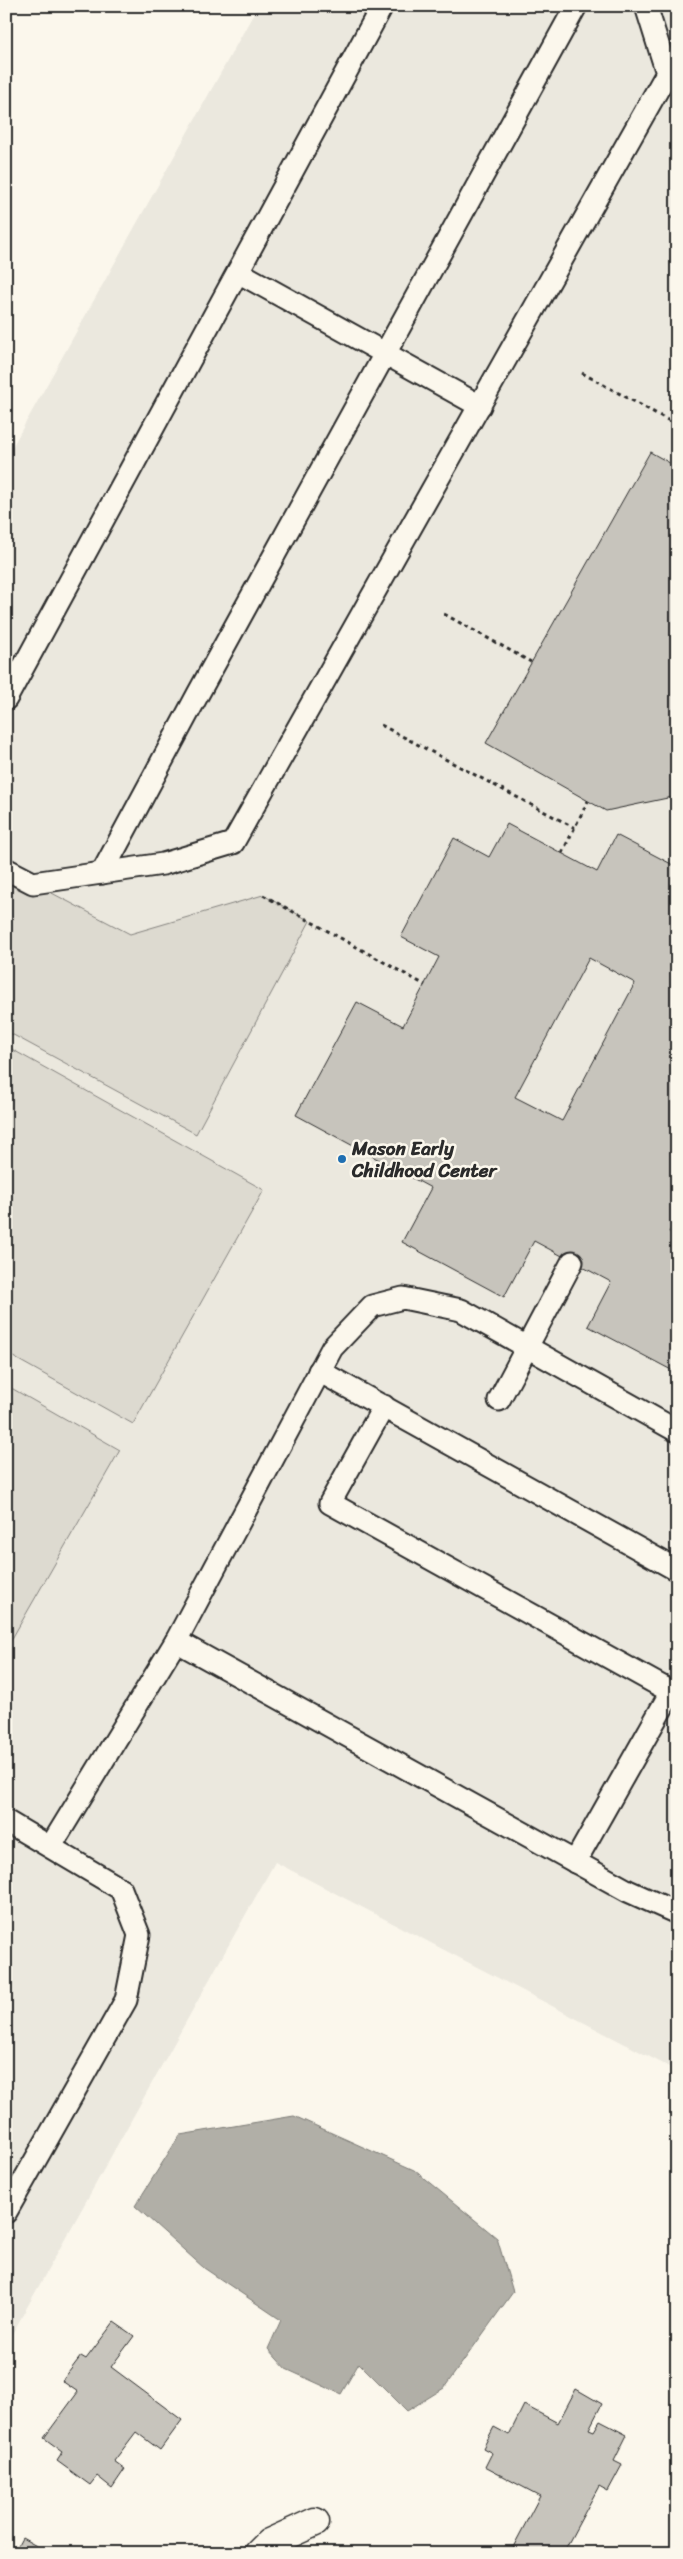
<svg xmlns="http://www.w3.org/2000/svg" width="683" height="2559" viewBox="0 0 683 2559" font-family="Sriracha,sans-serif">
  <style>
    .built { fill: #ebe8de }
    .green { fill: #dddad0; stroke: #84827e }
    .water { fill: #b1afa7; stroke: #7b7a75 }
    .building { fill: #c7c4bc; stroke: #2b2b2b; fill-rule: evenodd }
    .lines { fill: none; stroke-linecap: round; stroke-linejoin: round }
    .lane-casing { stroke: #2b2b2b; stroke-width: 25 }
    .street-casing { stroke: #2b2b2b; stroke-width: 31 }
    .path { stroke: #2b2b2b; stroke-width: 3; stroke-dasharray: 4 4; stroke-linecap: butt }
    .lane { stroke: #fbf7ec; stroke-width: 21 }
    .street { stroke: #fbf7ec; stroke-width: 28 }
    .poi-dot { fill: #1f6fb2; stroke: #fbf7ec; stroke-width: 2 }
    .labels { text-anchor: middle; stroke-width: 5; stroke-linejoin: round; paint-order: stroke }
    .poi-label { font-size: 19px; font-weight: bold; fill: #2b2b2b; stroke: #fbf7ec; text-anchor: start }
  </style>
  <rect width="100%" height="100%" fill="#fbf7ec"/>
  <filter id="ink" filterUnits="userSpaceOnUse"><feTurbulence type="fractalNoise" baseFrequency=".02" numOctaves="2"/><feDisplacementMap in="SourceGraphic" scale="10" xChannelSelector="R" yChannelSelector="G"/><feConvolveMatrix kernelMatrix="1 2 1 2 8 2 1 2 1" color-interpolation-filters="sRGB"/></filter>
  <g filter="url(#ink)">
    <path class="built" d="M258,6H677V2071L275,1862L6,2345V458Z"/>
    <g class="green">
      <path d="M6,869L130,934L263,895L310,921L196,1134L6,1031Z"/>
      <path d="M6,1046L264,1190L133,1424L6,1353Z"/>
      <path d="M6,1385L120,1450L6,1649Z"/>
    </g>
    <path class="water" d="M294,2116L414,2170L497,2238L513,2292L444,2388L407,2411L359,2363L341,2394L286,2369L268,2349L281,2320L204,2268L135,2206L180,2135Z"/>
    <g class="building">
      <path d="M650,452L677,467V796L606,811L486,743Z"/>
      <path d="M507,824L597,872L616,835L677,867V1218L669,1232L677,1236V1373L588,1326L611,1282L534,1241L504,1297L402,1242L431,1188L296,1115L357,1002L403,1026L439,957L401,937L454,838L489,857ZM589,958L635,983L562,1121L515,1097Z"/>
      <path d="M114,2322L134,2336L111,2367L182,2420L160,2450L136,2432L114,2461L125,2469L112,2488L97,2476L90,2485L57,2461L63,2452L44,2438L78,2392L62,2381L81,2356L86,2359Z"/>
      <path d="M576,2389L602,2404L589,2429L594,2431L600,2421L627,2435L614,2461L622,2465L608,2491L599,2486L563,2553H510L540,2496L485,2467L492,2453L483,2448L494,2427L509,2435L524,2405L558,2423Z"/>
      <path d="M22,2538L49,2553H14Z"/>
    </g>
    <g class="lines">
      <g class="lane-casing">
        <g id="lane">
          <path d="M238,272L480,406"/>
          <path d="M6,699L382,6"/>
          <path d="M6,869L33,883L163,864L233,843L667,73L646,6"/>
          <path d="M102,873L198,694L576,6"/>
          <path d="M319,1371L677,1570"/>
          <path d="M499,1400L572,1262"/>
          <path d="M384,1406L330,1503L677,1695"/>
          <path d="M176,1641L628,1891L677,1913"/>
          <path d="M6,1821L121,1889L139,1935L126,2000L6,2212"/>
          <path d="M51,1846L176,1641L332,1348L372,1306L403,1298L461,1310L677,1431"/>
          <path d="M575,1862L671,1692"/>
        </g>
      </g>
      <g class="street-casing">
        <path id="street" d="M259,2553L269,2543L315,2522"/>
      </g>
      <g class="path">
        <path d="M671,217L677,220"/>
        <path d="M582,373L677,425"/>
        <path d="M444,614L531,662"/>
        <path d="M381,725L575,828"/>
        <path d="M562,853L588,801"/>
        <path d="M263,895L425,985"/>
      </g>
      <use href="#lane" class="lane"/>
      <use href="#street" class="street"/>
    </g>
  </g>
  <circle class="poi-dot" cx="342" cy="1159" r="5"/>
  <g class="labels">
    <g class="poi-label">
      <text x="352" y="1155">Mason Early<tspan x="352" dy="22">Childhood Center</tspan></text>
    </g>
  </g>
  <rect width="683" height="2559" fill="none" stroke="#fbf7ec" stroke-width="25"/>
  <rect x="12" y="12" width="658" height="2534" fill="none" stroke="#2b2b2b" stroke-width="2" filter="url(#ink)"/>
</svg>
